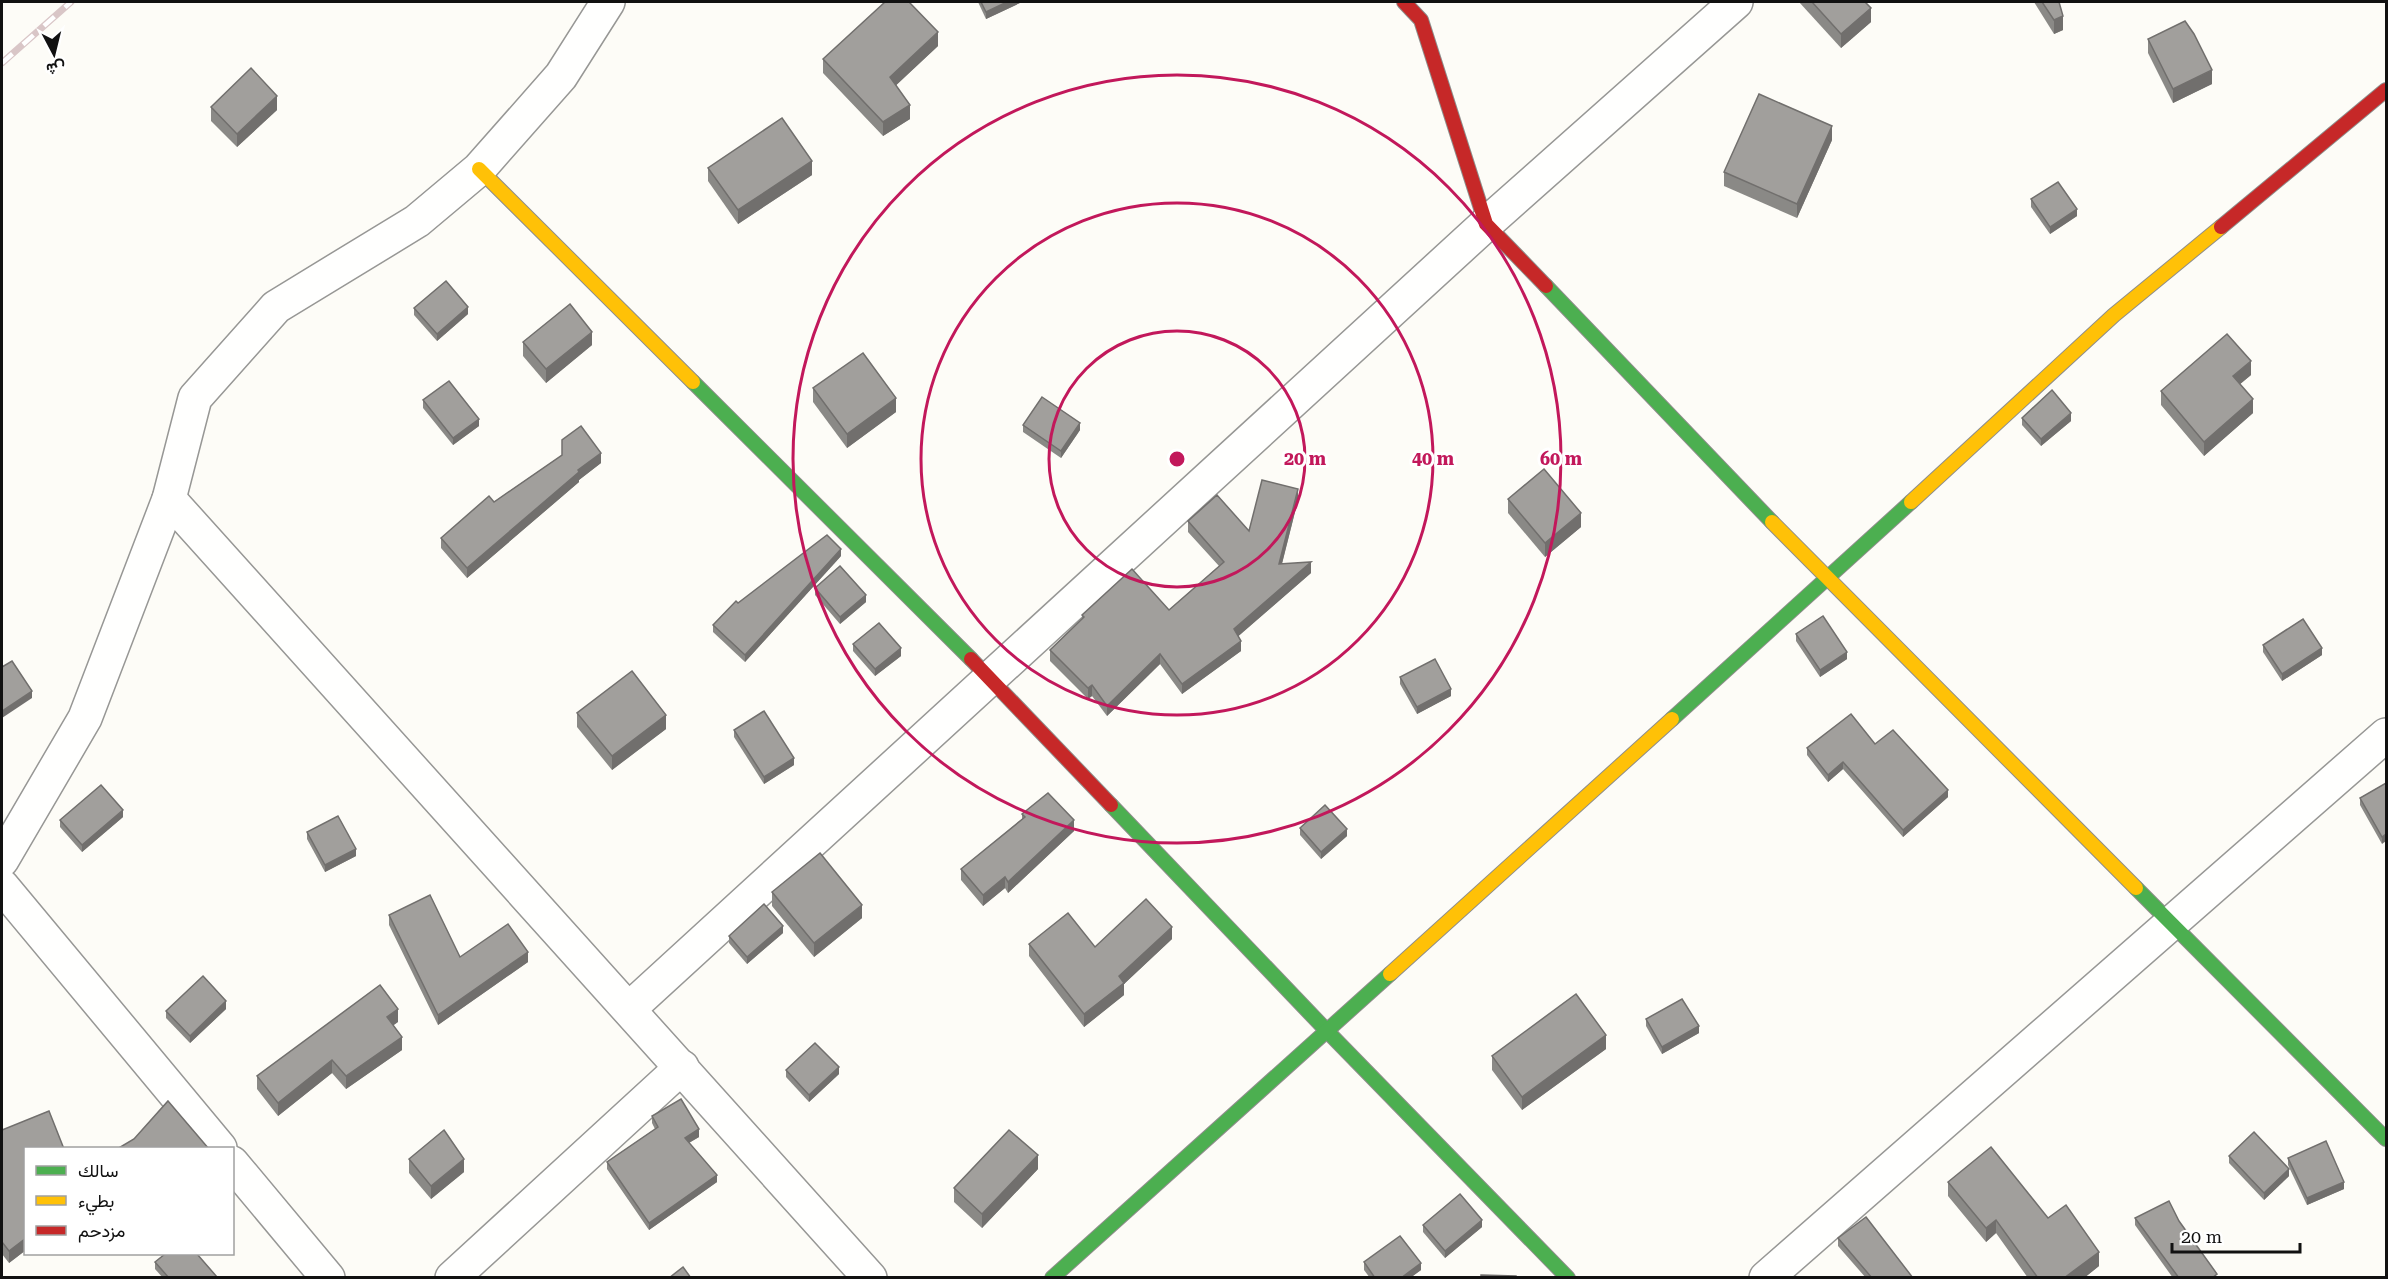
<svg xmlns="http://www.w3.org/2000/svg" width="2388" height="1279" viewBox="0 0 2388 1279" font-family="'Roboto Serif',Vazirmatn,serif">
  <style>
    .lines { fill: none; stroke-linecap: round; stroke-linejoin: round }
    .street-casing { stroke: #979795; stroke-width: 36 }
    .fast-casing { stroke: #8e8d8b; stroke-width: 16 }
    .slow-casing { stroke: #8e8d8b; stroke-width: 16 }
    .jam-casing { stroke: #8e8d8b; stroke-width: 16 }
    .street { stroke: #fffffe; stroke-width: 33 }
    .fast { stroke: #4caf50; stroke-width: 14 }
    .slow { stroke: #ffc107; stroke-width: 14 }
    .jam { stroke: #c62828; stroke-width: 14 }
    .rail-casing { stroke: #d9c6c7; stroke-width: 7 }
    .rail { stroke: #fff; stroke-width: 4.5; stroke-dasharray: 14; stroke-linecap: butt }
    .wall { fill: #8a8986 }
    .shaded-wall { fill: #716f6d }
    .building { fill: #a19f9c; stroke: #716f6d; stroke-width: 1.5 }
    .ring { fill: none; stroke: #c2185b; stroke-width: 3 }
    .centre { fill: #c2185b; stroke: #fff; stroke-width: 3 }
    .ring-label { font-size: 18px; text-anchor: middle; font-weight: bold; fill: #c2185b; stroke: #fff; stroke-width: 6; stroke-linejoin: round; paint-order: stroke }
  </style>
  <rect width="100%" height="100%" fill="#fdfcf7"/>
  <g class="lines">
    <g class="street-casing">
      <g id="street">
        <path d="M169,499L870,1278"/>
        <path d="M2,860L85,718L169,499L195,398L276,307L417,221L479,169L561,76L608,2"/>
        <path d="M2,886L220,1148"/>
        <path d="M629,1009L1486,224L1736,2"/>
        <path d="M232,1163L328,1278"/>
        <path d="M452,1278L682,1067"/>
        <path d="M1766,1278L2386,735"/>
      </g>
    </g>
    <g class="fast-casing">
      <g id="fast">
        <path d="M1546,286L1772,522"/>
        <path d="M693,382L971,659"/>
        <path d="M1672,719L1911,502"/>
        <path d="M1111,805L1326,1030L1568,1278"/>
        <path d="M2136,888L2386,1139"/>
        <path d="M1052,1278L1390,974"/>
      </g>
    </g>
    <g class="slow-casing">
      <g id="slow">
        <path d="M479,169L693,382"/>
        <path d="M1911,502L2114,315L2221,227"/>
        <path d="M1772,522L2136,888"/>
        <path d="M1390,974L1672,719"/>
      </g>
    </g>
    <g class="jam-casing">
      <g id="jam">
        <path d="M1404,2L1421,20L1486,224L1546,286"/>
        <path d="M2221,227L2386,90"/>
        <path d="M971,659L1111,805"/>
      </g>
    </g>
    <use href="#street" class="street"/>
    <use href="#fast" class="fast"/>
    <use href="#slow" class="slow"/>
    <use href="#jam" class="jam"/>
    <g class="rail-casing">
      <path id="rail" d="M2,63L71,2"/>
    </g>
    <use href="#rail" class="rail"/>
  </g>
  <g class="wall">
    <path d="M978,2H1022L986,19Z"/>
    <path d="M1799,2H1865L1871,22L1841,48Z"/>
    <path d="M2034,2H2059L2063,30L2054,34Z"/>
    <path d="M2148,39L2212,84L2173,103L2148,53Z"/>
    <path d="M938,46L896,85L910,119L883,136L823,73V59Z"/>
    <path d="M211,107L277,110L237,147L211,121Z"/>
    <path d="M1832,140L1797,218L1724,186V172Z"/>
    <path d="M708,168L812,175L738,224L708,181Z"/>
    <path d="M2031,199L2077,216L2050,234L2031,207Z"/>
    <path d="M414,308L468,314L437,341L414,315Z"/>
    <path d="M523,342L592,345L546,383L523,356Z"/>
    <path d="M2251,375L2240,384L2253,413L2204,456L2161,405V391Z"/>
    <path d="M813,388L896,412L847,448L813,402Z"/>
    <path d="M423,400L479,426L453,445L423,408Z"/>
    <path d="M2022,418L2071,421L2041,446L2022,425Z"/>
    <path d="M1023,425L1080,430L1061,458L1023,432Z"/>
    <path d="M562,440L601,463L579,480V482L467,578L441,548V538L562,455Z"/>
    <path d="M1508,499L1581,527L1545,557L1508,513Z"/>
    <path d="M1298,500L1282,564L1311,573L1238,636L1241,651L1182,694L1160,664L1107,716L1092,696L1088,699L1050,661V650L1082,619V615L1169,610L1219,566L1188,532V521L1249,531Z"/>
    <path d="M841,556L745,662L713,632V625L738,603Z"/>
    <path d="M815,588L866,602L840,624L815,595Z"/>
    <path d="M1796,634L1847,659L1820,677L1796,641Z"/>
    <path d="M853,644L901,656L875,676L853,651Z"/>
    <path d="M2263,645L2322,655L2282,681L2263,652Z"/>
    <path d="M1400,677L1451,696L1417,714L1400,684Z"/>
    <path d="M577,713L666,729L612,770L577,727Z"/>
    <path d="M734,730L794,765L764,784L734,737Z"/>
    <path d="M1875,744L1948,797L1903,837L1843,769L1828,782L1807,755V748Z"/>
    <path d="M2386,783L2382,844L2360,805V798Z"/>
    <path d="M1022,814L1074,831L1008,893L1005,888L983,906L961,880V869L1022,819Z"/>
    <path d="M123,817L82,852L60,827V820Z"/>
    <path d="M1300,828L1347,836L1321,859L1300,835Z"/>
    <path d="M307,832L356,856L325,872L307,839Z"/>
    <path d="M772,892L862,918L814,957L772,906Z"/>
    <path d="M389,915L460,957L528,962L438,1025L389,925Z"/>
    <path d="M783,933L747,964L729,943V936Z"/>
    <path d="M1172,939L1124,984V995L1084,1027L1029,956V944L1095,947Z"/>
    <path d="M226,1009L190,1043L166,1018V1011Z"/>
    <path d="M1646,1019L1699,1033L1662,1054L1646,1026Z"/>
    <path d="M398,1022L393,1025L402,1050L346,1089L332,1073L278,1116L257,1089V1076Z"/>
    <path d="M1606,1049L1522,1110L1492,1070V1056Z"/>
    <path d="M786,1070L839,1074L809,1102L786,1077Z"/>
    <path d="M652,1116L699,1137L689,1143L717,1182L649,1230L607,1169V1162L655,1129L652,1123Z"/>
    <path d="M2,1130L26,1149V1250L9,1263L2,1254Z"/>
    <path d="M2229,1156L2289,1176L2264,1200L2229,1163Z"/>
    <path d="M2288,1158L2344,1189L2307,1205L2288,1165Z"/>
    <path d="M409,1159L464,1172L431,1199L409,1173Z"/>
    <path d="M1038,1169L982,1228L954,1202V1188Z"/>
    <path d="M1948,1182L2048,1218L2099,1266L2084,1278H2028L1996,1233L1986,1242L1948,1196Z"/>
    <path d="M2135,1218L2179,1221L2217,1278H2173L2135,1225Z"/>
    <path d="M1423,1225L1482,1227L1445,1258L1423,1232Z"/>
    <path d="M1838,1238L1913,1278H1866L1838,1246Z"/>
    <path d="M155,1262L217,1278H163L155,1269Z"/>
    <path d="M1364,1262L1421,1270L1410,1278H1370L1364,1270Z"/>
  </g>
  <g class="shaded-wall">
    <path d="M1007,2H1022L986,19V12Z"/>
    <path d="M1871,8V22L1841,48V34Z"/>
    <path d="M2063,16V30L2054,34V20Z"/>
    <path d="M938,32V46L890,91V77Z"/>
    <path d="M2212,70V84L2173,103V89Z"/>
    <path d="M277,96V110L237,147V134Z"/>
    <path d="M910,105V119L883,136V122Z"/>
    <path d="M1832,126V140L1797,218V204Z"/>
    <path d="M812,161V175L738,224V210Z"/>
    <path d="M2077,209V216L2050,234V227Z"/>
    <path d="M468,307V314L437,341V334Z"/>
    <path d="M592,332V345L546,383V369Z"/>
    <path d="M2251,361V375L2233,390V376Z"/>
    <path d="M896,398V412L847,448V434Z"/>
    <path d="M2253,399V413L2204,456V442Z"/>
    <path d="M2071,413V421L2041,446V439Z"/>
    <path d="M479,419V426L453,445V438Z"/>
    <path d="M1080,423V430L1061,458V451Z"/>
    <path d="M601,453V463L579,480V482L467,578V568L578,470Z"/>
    <path d="M1298,489V500L1279,575V564Z"/>
    <path d="M1581,513V527L1545,557V543Z"/>
    <path d="M841,549V556L745,662V655Z"/>
    <path d="M1311,562V573L1234,640V629Z"/>
    <path d="M866,595V602L840,624V617Z"/>
    <path d="M1241,641V651L1182,694V684Z"/>
    <path d="M901,648V656L875,676V669Z"/>
    <path d="M2322,648V655L2282,681V674Z"/>
    <path d="M1847,652V659L1820,677V670Z"/>
    <path d="M1160,654V664L1107,716V706Z"/>
    <path d="M1092,685V696L1088,699V688Z"/>
    <path d="M1451,689V696L1417,714V707Z"/>
    <path d="M32,691V698L2,718V711Z"/>
    <path d="M666,715V729L612,770V756Z"/>
    <path d="M794,758V765L764,784V777Z"/>
    <path d="M1843,762V769L1828,782V775Z"/>
    <path d="M1948,790V797L1903,837V830Z"/>
    <path d="M123,810V817L82,852V845Z"/>
    <path d="M1074,820V831L1008,893V882Z"/>
    <path d="M1347,829V836L1321,859V852Z"/>
    <path d="M2386,834V841L2382,844V837Z"/>
    <path d="M356,849V856L325,872V865Z"/>
    <path d="M1005,877V888L983,906V895Z"/>
    <path d="M862,905V918L814,957V943Z"/>
    <path d="M783,926V933L747,964V957Z"/>
    <path d="M1172,927V939L1124,984V995L1084,1027V1014L1119,976Z"/>
    <path d="M528,952V962L438,1025V1015Z"/>
    <path d="M226,1001V1009L190,1043V1036Z"/>
    <path d="M398,1009V1022L387,1030V1017Z"/>
    <path d="M1699,1026V1033L1662,1054V1047Z"/>
    <path d="M1606,1035V1049L1522,1110V1097Z"/>
    <path d="M402,1037V1050L346,1089V1076Z"/>
    <path d="M332,1060V1073L278,1116V1103Z"/>
    <path d="M839,1067V1074L809,1102V1095Z"/>
    <path d="M699,1129V1137L685,1145V1138Z"/>
    <path d="M1038,1155V1169L982,1228V1214Z"/>
    <path d="M464,1159V1172L431,1199V1186Z"/>
    <path d="M2289,1169V1176L2264,1200V1193Z"/>
    <path d="M717,1175V1182L649,1230V1223Z"/>
    <path d="M2344,1182V1189L2307,1205V1198Z"/>
    <path d="M1482,1220V1227L1445,1258V1251Z"/>
    <path d="M1996,1220V1233L1986,1242V1228Z"/>
    <path d="M26,1238V1250L9,1263V1251Z"/>
    <path d="M2099,1252V1266L2084,1278H2064Z"/>
    <path d="M1421,1263V1270L1410,1278H1401Z"/>
  </g>
  <g class="building">
    <path d="M885,2H909L938,32L890,77L910,105L883,122L823,59Z"/>
    <path d="M981,2H1007L986,12Z"/>
    <path d="M1812,2H1865L1871,8L1841,34Z"/>
    <path d="M2042,2H2059L2063,16L2054,20Z"/>
    <path d="M2185,21L2194,34L2212,70L2173,89L2148,39Z"/>
    <path d="M251,68L277,96L237,134L211,107Z"/>
    <path d="M1759,94L1832,126L1797,204L1724,172Z"/>
    <path d="M782,118L812,161L738,210L708,168Z"/>
    <path d="M2058,182L2077,209L2050,227L2031,199Z"/>
    <path d="M446,281L468,307L437,334L414,308Z"/>
    <path d="M570,304L592,332L546,369L523,342Z"/>
    <path d="M2227,334L2251,361L2233,376L2253,399L2204,442L2161,391Z"/>
    <path d="M863,353L896,398L847,434L813,388Z"/>
    <path d="M449,381L479,419L453,438L423,400Z"/>
    <path d="M2052,390L2071,413L2041,439L2022,418Z"/>
    <path d="M1042,397L1080,423L1061,451L1023,425Z"/>
    <path d="M581,426L601,453L578,470L579,472L467,568L441,538L489,496L494,502L562,455V440Z"/>
    <path d="M1544,469L1581,513L1545,543L1508,499Z"/>
    <path d="M1262,480L1298,489L1279,564L1311,562L1234,629L1241,641L1182,684L1160,654L1107,706L1092,685L1088,688L1050,650L1084,617L1082,615L1132,569L1169,610L1224,562L1188,521L1217,495L1249,531Z"/>
    <path d="M827,535L841,549L745,655L713,625L736,601L738,603Z"/>
    <path d="M840,566L866,595L840,617L815,588Z"/>
    <path d="M1823,616L1847,652L1820,670L1796,634Z"/>
    <path d="M2303,619L2322,648L2282,674L2263,645Z"/>
    <path d="M879,623L901,648L875,669L853,644Z"/>
    <path d="M1435,659L1451,689L1417,707L1400,677Z"/>
    <path d="M12,661L32,691L2,711V667Z"/>
    <path d="M632,671L666,715L612,756L577,713Z"/>
    <path d="M764,711L794,758L764,777L734,730Z"/>
    <path d="M1851,714L1875,744L1893,730L1948,790L1903,830L1843,762L1828,775L1807,748Z"/>
    <path d="M2386,783V834L2382,837L2360,798Z"/>
    <path d="M101,785L123,810L82,845L60,820Z"/>
    <path d="M1048,793L1074,820L1008,882L1005,877L983,895L961,869L1025,817L1022,814Z"/>
    <path d="M1325,805L1347,829L1321,852L1300,828Z"/>
    <path d="M338,816L356,849L325,865L307,832Z"/>
    <path d="M820,853L862,905L814,943L772,892Z"/>
    <path d="M430,895L460,957L508,924L528,952L438,1015L389,915Z"/>
    <path d="M1146,899L1172,927L1119,976L1124,983L1084,1014L1029,944L1068,913L1095,947Z"/>
    <path d="M764,904L783,926L747,957L729,936Z"/>
    <path d="M203,976L226,1001L190,1036L166,1011Z"/>
    <path d="M380,985L398,1009L387,1017L402,1037L346,1076L332,1060L278,1103L257,1076Z"/>
    <path d="M1576,994L1606,1035L1522,1097L1492,1056Z"/>
    <path d="M1682,999L1699,1026L1662,1047L1646,1019Z"/>
    <path d="M815,1043L839,1067L809,1095L786,1070Z"/>
    <path d="M681,1099L699,1129L685,1138L717,1175L649,1223L607,1162L658,1127L652,1116Z"/>
    <path d="M168,1101L209,1149H117L134,1139Z"/>
    <path d="M49,1111L64,1149H26V1238L9,1251L2,1242V1130Z"/>
    <path d="M444,1130L464,1159L431,1186L409,1159Z"/>
    <path d="M1009,1130L1038,1155L982,1214L954,1188Z"/>
    <path d="M2254,1132L2289,1169L2264,1193L2229,1156Z"/>
    <path d="M2326,1141L2344,1182L2307,1198L2288,1158Z"/>
    <path d="M1991,1147L2048,1218L2066,1205L2099,1252L2064,1278H2038L1996,1220L1986,1228L1948,1182Z"/>
    <path d="M1460,1194L1482,1220L1445,1251L1423,1225Z"/>
    <path d="M2169,1201L2179,1221L2217,1274L2212,1278H2179L2135,1218Z"/>
    <path d="M1866,1217L1913,1278H1872L1838,1238Z"/>
    <path d="M1400,1236L1421,1263L1401,1278H1375L1364,1262Z"/>
    <path d="M165,1254H197L217,1277L169,1278L155,1262Z"/>
    <path d="M683,1267L691,1278H669Z"/>
    <path d="M1481,1275L1516,1276V1278H1481Z"/>
  </g>
  <g class="ring">
    <circle cx="1177" cy="459" r="128"/>
    <circle cx="1177" cy="459" r="256"/>
    <circle cx="1177" cy="459" r="384"/>
  </g>
  <circle cx="1177" cy="459" r="9" class="centre"/>
  <g class="ring-label">
    <text x="1305" y="465">20 m</text>
    <text x="1433" y="465">40 m</text>
    <text x="1561" y="465">60 m</text>
  </g>
  <rect width="2388" height="1279" fill="none" stroke="#111111" stroke-width="6"/>
  <rect x="24" y="1147" width="210" height="108" fill="#ffffff" stroke="#a0a0a0" stroke-width="1.5"/>
  <rect x="36" y="1166" width="30" height="9" fill="#4caf50" stroke="#a0a0a0" stroke-width="1.5"/>
  <text x="78" y="1177" font-size="18" fill="#111111">سالك</text>
  <rect x="36" y="1196" width="30" height="9" fill="#ffc107" stroke="#a0a0a0" stroke-width="1.5"/>
  <text x="78" y="1207" font-size="18" fill="#111111">بطيء</text>
  <rect x="36" y="1226" width="30" height="9" fill="#c62828" stroke="#a0a0a0" stroke-width="1.5"/>
  <text x="78" y="1237" font-size="18" fill="#111111">مزدحم</text>
  <g transform="translate(54 54) rotate(173)" stroke="#ffffff" stroke-width="4.5" paint-order="stroke">
  <path d="M0-4.5L10 22L0 15L-10 22Z" fill="#111111"/>
  <text y="-9" font-size="16" font-weight="bold" text-anchor="middle" fill="#111111">ش</text>
  </g>
  <path d="M2172 1243v9h128v-9" fill="none" stroke="#111111" stroke-width="3"/>
  <text x="2181" y="1243" font-size="18" fill="#111111" stroke="#ffffff" stroke-width="4.5" paint-order="stroke">20 m</text>
</svg>
